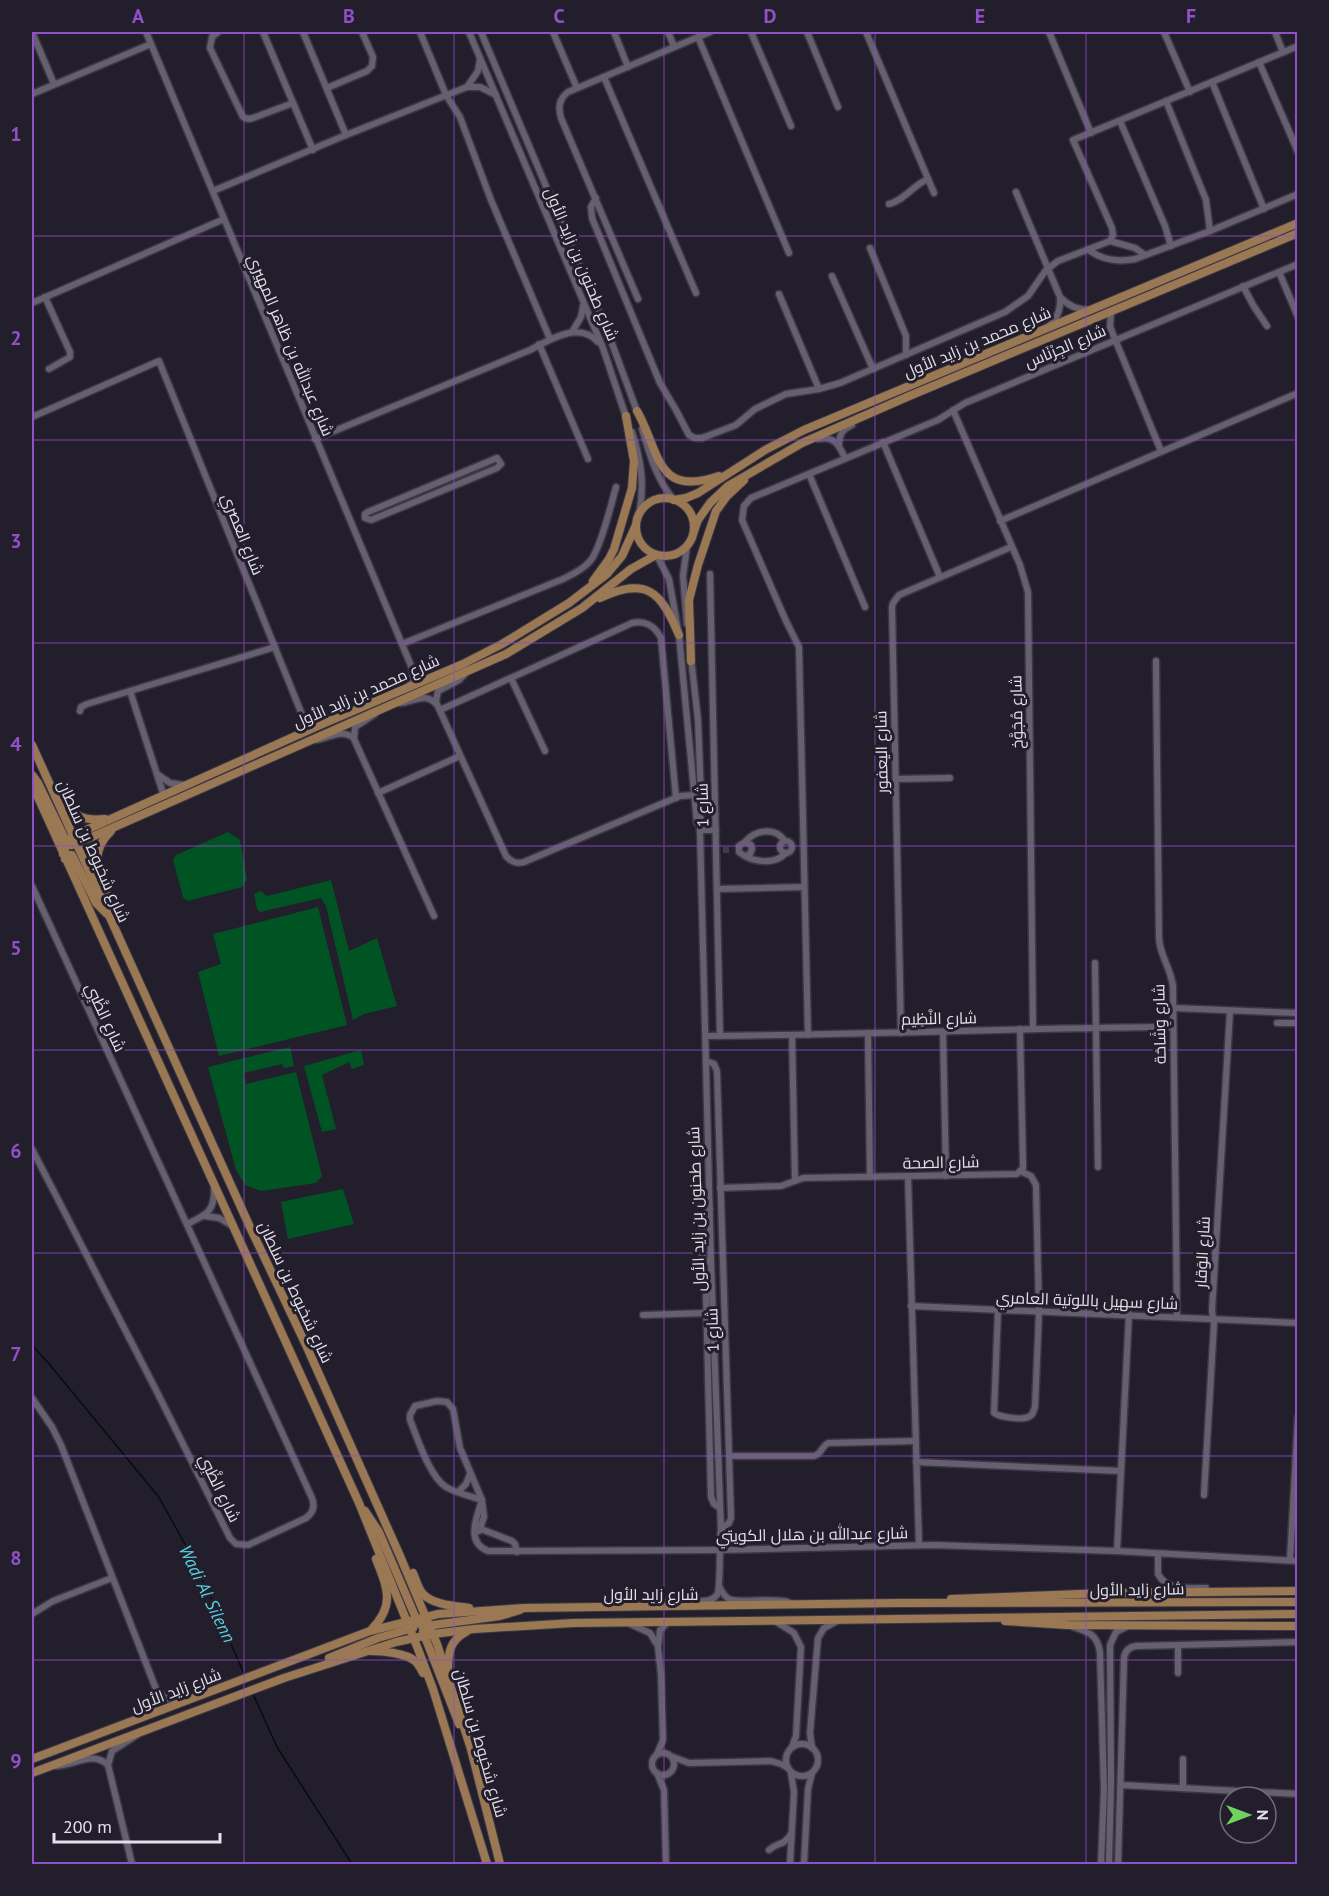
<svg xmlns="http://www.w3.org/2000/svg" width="1329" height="1896" viewBox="0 0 1329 1896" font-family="'PT Sans',Cairo,sans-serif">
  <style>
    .green { fill: #005323 }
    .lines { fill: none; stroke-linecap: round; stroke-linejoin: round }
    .stream { stroke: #020e10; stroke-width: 1.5 }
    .minor-tunnel { stroke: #403b48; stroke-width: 6; stroke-dasharray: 6 3; stroke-linecap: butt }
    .minor-casing { stroke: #3b3843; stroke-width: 9 }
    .major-casing { stroke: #3b3843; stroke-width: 10 }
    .minor { stroke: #655f70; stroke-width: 6 }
    .major { stroke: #9a7854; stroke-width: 8 }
    .grid { fill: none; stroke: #9050c8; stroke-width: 1.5; stroke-opacity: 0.55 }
    .labels { text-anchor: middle; stroke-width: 6; stroke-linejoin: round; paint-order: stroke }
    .street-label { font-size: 16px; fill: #e3e0ea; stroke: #231e2c }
    .water-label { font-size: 18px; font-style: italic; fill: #56d2de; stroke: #231e2c }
    .neatline { fill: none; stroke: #9050c8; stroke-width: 2 }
    .grid-label { font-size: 20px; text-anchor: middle; font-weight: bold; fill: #9050c8 }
  </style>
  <rect width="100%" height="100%" fill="#231e2c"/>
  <g class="green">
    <path d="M228,832L240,840L247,879L242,887L187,901L183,897L173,860L176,855Z"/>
    <path d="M331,880L349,951L377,938L397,1006L364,1014L353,1020L326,906L321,898L260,912L257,909L254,894L261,891L267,896Z"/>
    <path d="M318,907L347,1025L219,1056L198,972L221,964L213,934Z"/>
    <path d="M290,1047L294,1066L284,1068L282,1064L244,1073L246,1084L296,1072L322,1176L316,1183L261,1191L245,1185L236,1170L208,1067Z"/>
    <path d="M361,1050L364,1065L352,1069L349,1062L322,1075L336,1129L322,1132L304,1066Z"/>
    <path d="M343,1189L354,1224L288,1239L281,1202Z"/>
  </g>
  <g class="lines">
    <g class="stream">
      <path d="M32,1345L50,1365L158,1496L185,1544L211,1598L245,1676"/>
      <path d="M253,1694L277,1747L352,1864"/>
    </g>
    <path class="minor-tunnel" d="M723,850H729"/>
    <g class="minor-casing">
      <g id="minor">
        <path d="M32,32L54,84"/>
        <path d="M146,32L412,668V680L408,687"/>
        <path d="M218,32L212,37L210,48L243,117L248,119L253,118L293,103"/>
        <path d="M263,32L313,150"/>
        <path d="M303,32L346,135"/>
        <path d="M420,32L446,95L460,117L491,200L550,339"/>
        <path d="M469,32L603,348L627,420"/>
        <path d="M481,32L610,338L638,414"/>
        <path d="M553,32L577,88"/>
        <path d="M614,32L628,67"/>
        <path d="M668,32L674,46"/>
        <path d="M751,32L791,126"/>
        <path d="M807,32L838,107"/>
        <path d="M866,32L934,193"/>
        <path d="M1049,32L1091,133"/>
        <path d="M1164,32L1190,92"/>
        <path d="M1275,32L1283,52"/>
        <path d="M698,37L789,253"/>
        <path d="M1259,62L1298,152"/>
        <path d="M604,77L696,293"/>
        <path d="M1212,82L1264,209"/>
        <path d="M467,87L478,71L480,59"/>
        <path d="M327,88L367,71L372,66L373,57L362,32"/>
        <path d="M32,94L151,44"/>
        <path d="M1166,101L1206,200L1210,231"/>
        <path d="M1120,121L1165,226L1171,246"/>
        <path d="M213,191L346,135L467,87H480L496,95"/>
        <path d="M1016,192L1060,297C1068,306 1077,310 1090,310"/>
        <path d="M596,198L591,207L592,218L660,383L676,410L689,435L695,438H702L736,425L755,409L786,394L819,389L840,383L1005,312L1028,296L1046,270L1058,261L1110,241L1135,248L1145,255"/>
        <path d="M889,204C905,200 913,185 928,179"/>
        <path d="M1110,241L1113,235L1112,228L1073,140L1298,46"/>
        <path d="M870,248L906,336V355"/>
        <path d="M1089,250C1102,260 1119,262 1135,259L1210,231L1298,194"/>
        <path d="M1279,272L1298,317"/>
        <path d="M832,276L873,369"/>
        <path d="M1243,286L1253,305L1267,326"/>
        <path d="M779,294L819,389"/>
        <path d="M45,297L70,352V357L49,369"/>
        <path d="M638,299L561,118C558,107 559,99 568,92L710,32"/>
        <path d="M32,303L224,219"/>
        <path d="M1111,312L1110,327L1161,451"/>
        <path d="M1049,326C1058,318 1061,309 1060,297"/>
        <path d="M572,332L581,317L583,306"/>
        <path d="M539,344L588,459"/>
        <path d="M953,410L1020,565L1028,592L1033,1028"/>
        <path d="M32,417L159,361L303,717L300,735"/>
        <path d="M642,429C650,455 656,478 673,499"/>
        <path d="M632,432C641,460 645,485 639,514"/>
        <path d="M315,439L530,350C551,339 579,321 598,342"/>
        <path d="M818,439C834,435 839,445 845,458"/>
        <path d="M883,442L940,577"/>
        <path d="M839,445C839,434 843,429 852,425"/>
        <path d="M497,458L501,464L497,468L371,520L365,518V514L368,512Z"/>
        <path d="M809,474L865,607"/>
        <path d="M1000,521L1298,393"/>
        <path d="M657,556L669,579L679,635L697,823"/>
        <path d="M710,574L720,1036"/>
        <path d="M687,624L683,576L687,546"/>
        <path d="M402,644L563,579C573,574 584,569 591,560C601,547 611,505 616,487"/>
        <path d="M1156,661L1159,938C1160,956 1170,966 1173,986L1177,1317"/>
        <path d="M467,672L459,680L438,691L436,702L506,856C511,862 516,864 524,862L680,796L694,795"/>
        <path d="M511,678L545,751"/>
        <path d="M130,691L164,796"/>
        <path d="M400,703C414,702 426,691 437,705"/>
        <path d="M440,710L632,623C645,620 655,626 661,638L676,798"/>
        <path d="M80,711L81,707L87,704L275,647"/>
        <path d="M375,714L355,727L354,739L434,916"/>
        <path d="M303,717L310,723L320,725"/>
        <path d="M316,740C330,738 341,728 354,738"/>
        <path d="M157,774L170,783L185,785"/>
        <path d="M896,779L950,778"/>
        <path d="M378,793L460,756"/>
        <path d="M700,830H716"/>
        <circle cx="786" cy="847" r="6"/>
        <path d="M745,842C756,829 775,827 785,841"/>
        <path d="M746,856L750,854L752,849L751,845L745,842L739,846V852C751,862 774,866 786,853"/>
        <path d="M32,886L312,1498C315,1506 313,1513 306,1518L248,1545L236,1544L230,1538L156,1390L32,1149"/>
        <path d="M717,889L804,887"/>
        <path d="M1095,963L1098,1167"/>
        <path d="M1173,1008L1298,1013"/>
        <path d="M1277,1023H1298"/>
        <path d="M943,1032L946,1176"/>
        <path d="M868,1033L870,1177"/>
        <path d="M901,1033L892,607L893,603L899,595L1011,547"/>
        <path d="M792,1035L795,1181"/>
        <path d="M808,1035L799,647L786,621L742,520L744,506L751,498L921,427L938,420L965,403L1298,264"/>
        <path d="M706,1036C861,1035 1017,1028 1172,1027"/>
        <path d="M706,1061L714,1064L717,1071L731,1518L729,1523L721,1529"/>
        <path d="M908,1177L919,1545"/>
        <path d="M720,1188L781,1186L803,1178L1017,1174L1023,1168V1163L1020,1029"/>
        <path d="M710,1209L702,1220V1254L704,1259L711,1263"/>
        <path d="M205,1216L219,1218L231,1225"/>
        <path d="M187,1224C206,1215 215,1212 214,1188"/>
        <path d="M712,1285L707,1291L706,1296L711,1497L714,1504L720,1508"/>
        <path d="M911,1306L1298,1323"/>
        <path d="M998,1310L994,1413C1000,1417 1023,1421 1030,1416C1034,1414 1033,1411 1035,1407L1039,1312L1036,1185L1031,1176L1020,1171"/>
        <path d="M643,1315L706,1313"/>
        <path d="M32,1398L52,1427L61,1445L156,1689L165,1698L180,1702"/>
        <path d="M437,1401L447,1402L453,1409L460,1448L482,1500C470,1496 456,1493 446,1487C429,1476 418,1439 410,1420V1415L415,1406Z"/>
        <path d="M729,1456H814C822,1454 821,1447 828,1443L915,1441"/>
        <path d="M916,1462L1121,1471"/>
        <path d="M458,1492L466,1484L470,1474"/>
        <path d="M1204,1495L1214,1324L1212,1311L1230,1011"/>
        <path d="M482,1500C477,1517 465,1542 488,1551L719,1550L933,1545L1117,1551L1298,1561"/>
        <path d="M481,1529L512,1541L515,1544L517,1552"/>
        <path d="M479,1531L484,1517L482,1501"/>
        <path d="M1117,1551L1129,1314"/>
        <path d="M1158,1554V1574C1167,1591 1189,1588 1206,1588"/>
        <path d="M1290,1560L1298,1417"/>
        <path d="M720,1588C722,1592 724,1596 729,1599C739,1604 771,1597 788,1602"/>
        <path d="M657,1604C670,1599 686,1601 700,1601C706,1601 712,1601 717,1595C721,1589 719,1541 721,1529L711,1263L700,830L701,795L698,720L691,658"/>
        <path d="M32,1614L53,1601L112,1578"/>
        <path d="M775,1621L794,1633L801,1647L796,1736L792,1747"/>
        <path d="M630,1624L650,1633L656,1643"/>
        <path d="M1073,1627C1089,1632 1098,1635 1100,1653L1104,1789L1101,1864"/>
        <path d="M1178,1673V1645"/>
        <path d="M147,1715L156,1703L157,1690"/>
        <circle cx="802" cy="1760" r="16"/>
        <path d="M812,1748L810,1733L818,1638L824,1628L837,1621"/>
        <circle cx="663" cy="1764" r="11"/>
        <path d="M657,1754L663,1740L661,1675L658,1647L660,1630L668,1622"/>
        <path d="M673,1757L689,1763L771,1761L781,1764L788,1768"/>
        <path d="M55,1766C74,1766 92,1750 108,1765"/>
        <path d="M657,1773L664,1790L666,1864"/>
        <path d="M1121,1785L1298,1794"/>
        <path d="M1183,1788V1759"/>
        <path d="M769,1850C777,1842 783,1847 791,1834"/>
        <path d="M132,1864L108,1765L112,1751L137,1735"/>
        <path d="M790,1864L794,1792L791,1773"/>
        <path d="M804,1864L808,1789L812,1773"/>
        <path d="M1109,1864L1111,1781L1110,1645L1116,1632L1126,1627"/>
        <path d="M1118,1864L1124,1658C1125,1651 1129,1647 1136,1646L1298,1642"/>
      </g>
    </g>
    <g class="major-casing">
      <g id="major">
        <path d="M637,411C660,451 655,498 719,476"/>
        <circle cx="665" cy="527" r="29"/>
        <path d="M674,500L686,498L698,493L765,450L804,430L1298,223"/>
        <path d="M694,531L698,520L710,503L728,486L802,443L907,397L1298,233"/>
        <path d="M593,581L609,559L614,549L632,488L634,461L626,416"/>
        <path d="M600,598C647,576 661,592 679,635"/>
        <path d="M691,661L689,600L698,565L716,511L727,496L744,480"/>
        <path d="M32,745L249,1225L306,1345L400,1556L437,1644L471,1749L500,1864"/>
        <path d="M32,775L38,783L67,843"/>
        <path d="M32,784L359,1503L418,1649L433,1689L487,1864"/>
        <path d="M56,790C71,812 77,822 105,819"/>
        <path d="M111,831C81,859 109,887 114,920"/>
        <path d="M71,845L76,844L506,654L582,608L631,569L656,555"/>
        <path d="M63,854L68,841L73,836L320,725L463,664L502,644L569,603L607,574L622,556L636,525"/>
        <path d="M65,859L66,855H72L96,903L107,914"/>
        <path d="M365,1511L379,1532L418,1623L433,1634"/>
        <path d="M413,1573C416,1579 418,1589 423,1594C433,1605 456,1606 469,1608"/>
        <path d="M951,1599L1106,1593L1298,1591"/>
        <path d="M1005,1621L1067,1625L1298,1626"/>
        <path d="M426,1626L500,1616L520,1610"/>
        <path d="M371,1630C396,1605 387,1587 376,1559"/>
        <path d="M423,1632L459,1724"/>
        <path d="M371,1651C382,1651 406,1653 415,1661C418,1664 421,1669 423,1673"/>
        <path d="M329,1658L378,1638L413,1628"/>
        <path d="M448,1670C448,1653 450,1640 466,1632"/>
        <path d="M32,1759L370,1631L438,1614L524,1608L899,1603L1298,1602"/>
        <path d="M32,1773L284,1678L396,1642L433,1634L474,1629L573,1623L1298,1614"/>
      </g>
    </g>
    <use href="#minor" class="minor"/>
    <use href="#major" class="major"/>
  </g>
  <path class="grid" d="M244,32V1864M454,32V1864M664,32V1864M875,32V1864M1086,32V1864M32,236H1298M32,440H1298M32,643H1298M32,846H1298M32,1050H1298M32,1253H1298M32,1456H1298M32,1660H1298"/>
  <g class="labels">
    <g class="street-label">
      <text transform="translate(582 264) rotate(67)" y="6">شارع طحنون بن زايد الأول</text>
      <text transform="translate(977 342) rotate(-23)" y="6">شارع محمد بن زايد الأول</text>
      <text transform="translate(291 345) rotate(67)" y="6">شارع عبدالله بن ظاهر المهيري</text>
      <text transform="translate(1065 346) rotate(-23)" y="6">شارع الجِرْنَاس</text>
      <text transform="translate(243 534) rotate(68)" y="6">شارع العصري</text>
      <text transform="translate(366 691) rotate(-24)" y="6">شارع محمد بن زايد الأول</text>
      <text transform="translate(1016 712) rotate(-91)" y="6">شارع مُجَوَّخ</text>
      <text transform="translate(881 752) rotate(-91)" y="6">شارع اليعفور</text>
      <text transform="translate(702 805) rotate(-91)" y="6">شارع 1</text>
      <text transform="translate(94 851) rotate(66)" y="6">شارع شخبوط بن سلطان</text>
      <text transform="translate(106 1017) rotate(65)" y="6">شارع الظَّبِي</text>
      <text transform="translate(939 1018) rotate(-1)" y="6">شارع النَّظِيم</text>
      <text transform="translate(1159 1024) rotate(-91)" y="6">شارع وِشَاحَة</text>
      <text transform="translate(941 1162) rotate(-1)" y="6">شارع الصحة</text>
      <text transform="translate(696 1209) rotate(-92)" y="6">شارع طحنون بن زايد الأول</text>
      <text transform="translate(1202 1252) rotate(-87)" y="6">شارع الوَقار</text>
      <text transform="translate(296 1292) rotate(65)" y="6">شارع شخبوط بن سلطان</text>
      <text transform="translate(1087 1300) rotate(2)" y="6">شارع سهيل باللوتية العامري</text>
      <text transform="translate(712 1330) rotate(-92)" y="6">شارع 1</text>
      <text transform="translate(220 1488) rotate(64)" y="6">شارع الظَّبِي</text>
      <text transform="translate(812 1534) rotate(-1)" y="6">شارع عبدالله بن هلال الكويتي</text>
      <text transform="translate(1137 1589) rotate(-1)" y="6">شارع زايد الأول</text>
      <text x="651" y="1600">شارع زايد الأول</text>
      <text transform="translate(176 1690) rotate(-21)" y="6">شارع زايد الأول</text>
      <text transform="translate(481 1743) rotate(74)" y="6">شارع شخبوط بن سلطان</text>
    </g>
    <g class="water-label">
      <text transform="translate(207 1594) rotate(64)" y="6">Wadi Al Silenn</text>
    </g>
  </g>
  <rect width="1329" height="1896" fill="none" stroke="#231e2c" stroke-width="66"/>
  <g transform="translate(1248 1815) rotate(90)"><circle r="28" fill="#231e2c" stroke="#706c78" stroke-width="1.5"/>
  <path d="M0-4.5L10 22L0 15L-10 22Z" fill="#71d25e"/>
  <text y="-9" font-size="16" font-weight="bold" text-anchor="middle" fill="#e3e0ea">N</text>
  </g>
  <path d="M54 1833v9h166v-9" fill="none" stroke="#e3e0ea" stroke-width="3"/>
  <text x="63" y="1833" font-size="18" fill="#e3e0ea" stroke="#231e2c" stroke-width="4.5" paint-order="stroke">200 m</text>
  <rect x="33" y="33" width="1263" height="1830" class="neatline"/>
  <g class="grid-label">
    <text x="138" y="23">A</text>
    <text x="349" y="23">B</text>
    <text x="559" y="23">C</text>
    <text x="770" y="23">D</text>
    <text x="980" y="23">E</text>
    <text x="1191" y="23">F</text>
    <text x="16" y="141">1</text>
    <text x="16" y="345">2</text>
    <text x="16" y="548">3</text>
    <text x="16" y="751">4</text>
    <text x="16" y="955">5</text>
    <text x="16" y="1158">6</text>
    <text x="16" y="1361">7</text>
    <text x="16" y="1565">8</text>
    <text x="16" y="1768">9</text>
  </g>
</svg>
